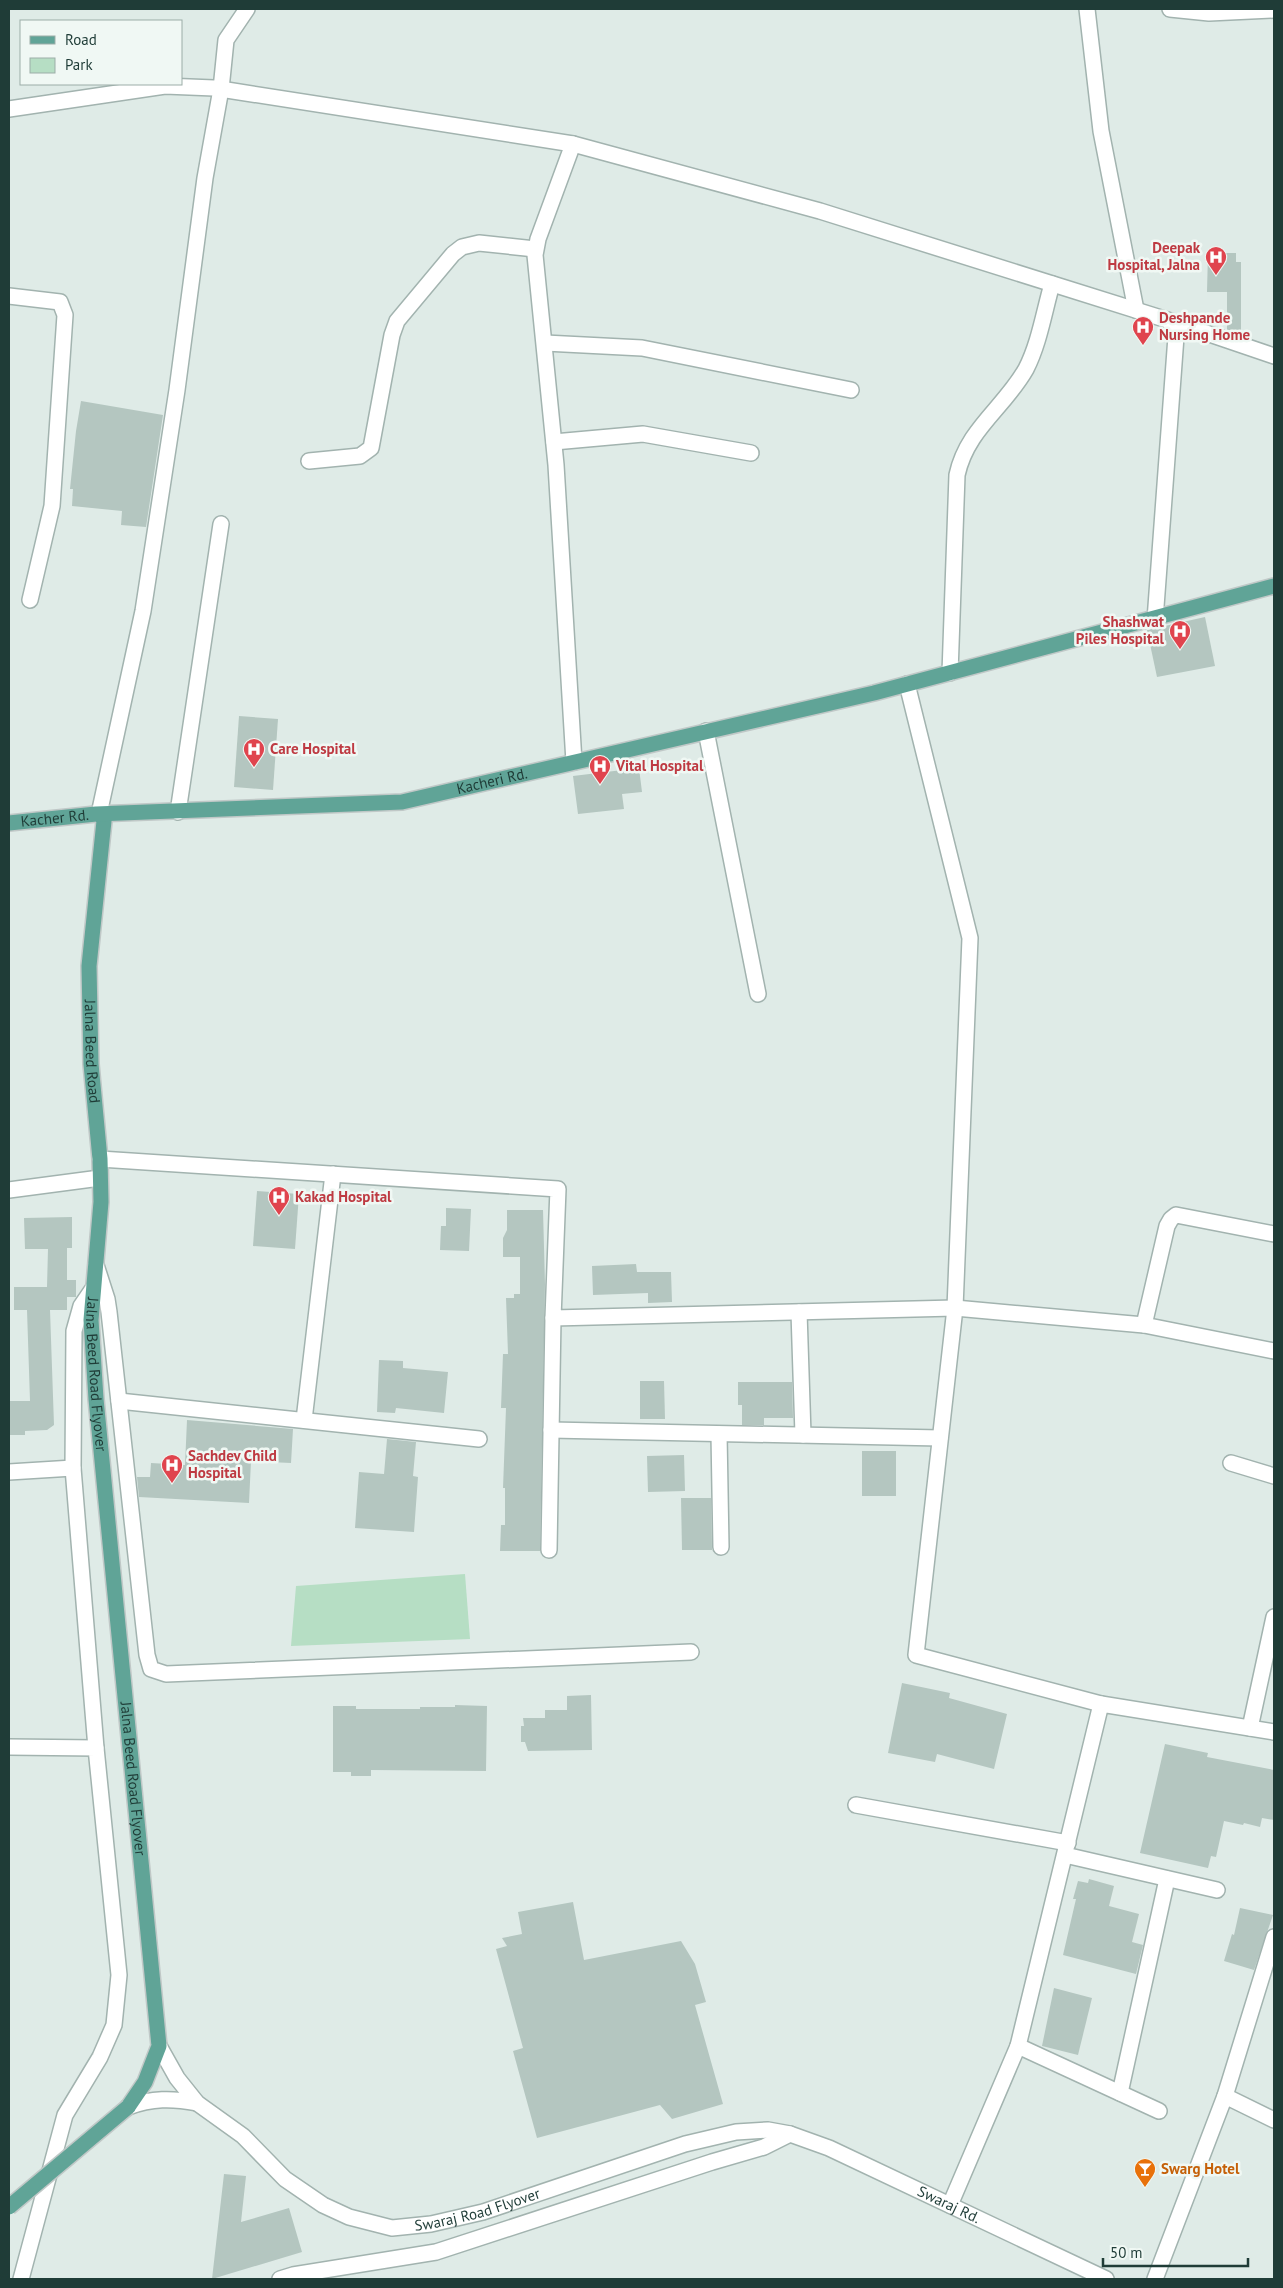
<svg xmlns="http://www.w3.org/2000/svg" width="1283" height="2288" viewBox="0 0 1283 2288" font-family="'PT Sans',sans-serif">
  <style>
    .green { fill: #b6dec4 }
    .building { fill: #b4c6c0 }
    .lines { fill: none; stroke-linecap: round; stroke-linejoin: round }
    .minor-casing { stroke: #a2b3af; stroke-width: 18 }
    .major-casing { stroke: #c0c8c7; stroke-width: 18 }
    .minor { stroke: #fff; stroke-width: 15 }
    .major { stroke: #60a497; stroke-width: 15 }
    .major-bridge-casing { stroke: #c0c8c7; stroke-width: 18; stroke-linecap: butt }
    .major-bridge { stroke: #60a497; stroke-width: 15 }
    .labels { text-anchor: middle; stroke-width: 5; stroke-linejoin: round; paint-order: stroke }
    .health-label { font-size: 15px; font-weight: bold; fill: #be3a42; stroke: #f0f8f4; text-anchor: start }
    .street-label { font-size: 15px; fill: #1f3c37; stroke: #f0f8f4 }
    .food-label { font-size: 15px; font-weight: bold; fill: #c56008; stroke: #f0f8f4; text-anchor: start }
  </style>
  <rect width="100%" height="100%" fill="#dfebe7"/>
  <path class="green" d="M465,1574L470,1639L291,1646L296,1586Z"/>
  <g class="building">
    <path d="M1208,253H1236V262H1241V332L1227,330V292H1207Z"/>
    <path d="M81,401L163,415L146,527L121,525L122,511L72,506L73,489H70L76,431Z"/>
    <path d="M1205,617L1215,666L1157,677L1147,630Z"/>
    <path d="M239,716L278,719L273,790L234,787Z"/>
    <path d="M639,768L642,792L622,794L624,809L578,814L573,776Z"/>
    <path d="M257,1191L299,1194L295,1249L253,1246Z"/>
    <path d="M446,1208L471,1209L469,1251L440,1250L441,1226H446Z"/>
    <path d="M507,1210H543L545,1284L540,1551H500L501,1525H505V1488H503L506,1408H501L503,1354H508L506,1298H514V1294H520V1257H503V1238L507,1230Z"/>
    <path d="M72,1217V1248H67V1280H76V1297H67V1310H50L54,1425L47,1430L25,1431V1435H9V1401H30L27,1310H14V1287H47L48,1249H25L24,1218Z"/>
    <path d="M636,1264L637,1272H671L672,1302L648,1303V1293L593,1295L592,1266Z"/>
    <path d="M379,1360L403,1361V1368L448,1372L444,1413L396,1408L395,1413L377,1412Z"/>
    <path d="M640,1381H664L665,1419H640Z"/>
    <path d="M738,1382H792L793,1418H764V1425H742V1405H738Z"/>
    <path d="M187,1420L293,1429L291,1463L251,1461L249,1503L139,1497L137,1477H150L151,1463L185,1465Z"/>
    <path d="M387,1439L416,1442L413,1476L418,1477L414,1532L355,1528L359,1472L384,1474Z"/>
    <rect x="862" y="1451" width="34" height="45"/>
    <path d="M684,1455L685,1491L648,1492L647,1456Z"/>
    <path d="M681,1498H711L712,1550H682Z"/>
    <path d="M902,1683L950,1693L949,1698L1007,1714L994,1769L937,1754L935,1762L888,1753Z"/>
    <path d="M591,1695L592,1750L528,1751L525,1742H521V1726H524L523,1718H545V1710H567V1696Z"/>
    <path d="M455,1705L487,1706L486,1771L371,1770V1776H351V1772H333V1706H356V1709H420V1707H455Z"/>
    <path d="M1165,1744L1208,1753L1207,1757L1274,1770V1820L1262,1818L1260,1827L1244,1823L1243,1825L1224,1821L1216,1857L1211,1856L1208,1868L1140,1853Z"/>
    <path d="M1089,1879L1114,1886L1109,1906L1139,1914L1132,1942L1143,1945L1136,1974L1063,1955L1076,1899H1073L1078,1881L1088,1883Z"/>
    <path d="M573,1902L584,1960L681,1941L695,1964L706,2002L695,2005L723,2104L672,2119L660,2105L537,2138L513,2051L523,2048L496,1949L507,1946L502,1938L522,1934L518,1912Z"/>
    <path d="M1240,1908L1273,1915L1254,1970L1224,1961L1232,1934L1234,1935Z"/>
    <path d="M1054,1988L1092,1998L1078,2055L1042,2046Z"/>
    <path d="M224,2174L246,2176L241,2222L289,2208L302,2252L212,2279Z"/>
  </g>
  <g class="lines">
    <g class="minor-casing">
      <g id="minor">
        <path d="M1087,9L1101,131L1136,310"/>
        <path d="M1170,9L1209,13L1274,10"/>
        <path d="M9,109L165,86L214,88L573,144L820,211L1177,323L1274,356"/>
        <path d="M573,144L538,239L535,255L556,465L574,762"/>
        <path d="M9,296L60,302L65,315L52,506L30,600"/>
        <path d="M545,343L642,348L851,390"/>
        <path d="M554,442L643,434L751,453"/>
        <path d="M309,461L360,456L371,448L392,335L397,321L453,254L462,247L479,243L535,249"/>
        <path d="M1155,620L1177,323"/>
        <path d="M950,673L957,475C967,429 1004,408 1026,369C1039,344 1044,312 1052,284"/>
        <path d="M907,684L970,938L955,1308L916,1655L1101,1704"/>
        <path d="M706,731L758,994"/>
        <path d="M178,812L221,524"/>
        <path d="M99,814L143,611L177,390L205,178L221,89L226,40L247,9"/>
        <path d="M100,1159L558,1189L553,1318L955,1308L1144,1325L1274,1351"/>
        <path d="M9,1190L100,1178"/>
        <path d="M96,1265L107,1299L109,1312L147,1655L151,1669L166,1674L691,1652"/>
        <path d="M94,1287L81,1306L74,1331L73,1468L96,1748"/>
        <path d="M799,1312L803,1435"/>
        <path d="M1144,1325L1167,1226L1171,1219L1176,1215L1274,1234"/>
        <path d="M119,1401L479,1439"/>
        <path d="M304,1420L333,1174"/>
        <path d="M551,1430L940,1438"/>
        <path d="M719,1434L721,1547"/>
        <path d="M1231,1463L1274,1476"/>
        <path d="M9,1472L73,1468"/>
        <path d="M549,1550L553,1318"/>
        <path d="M1250,1728L1274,1617"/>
        <path d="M9,1747L96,1748L119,1975L114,2025L100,2057L65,2115L21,2279"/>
        <path d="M856,1805L1068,1843"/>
        <path d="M1065,1855L1217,1890"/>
        <path id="s1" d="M159,2046L177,2078L197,2103L243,2136L285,2179L323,2205L349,2217L392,2228L431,2224L483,2212L685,2144L736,2132L768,2130L790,2134L829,2148L1106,2279"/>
        <path d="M1018,2046L1159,2111"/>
        <path d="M1120,2093L1167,1879"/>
        <path d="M1225,2096L1274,2120"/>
        <path d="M128,2107C152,2098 172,2098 197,2103"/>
        <path d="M950,2205L1018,2046L1101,1704L1274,1732"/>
        <path d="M280,2279L293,2275L436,2252L712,2162L764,2147L790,2134"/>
        <path d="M1155,2279L1225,2096L1274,1937"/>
      </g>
    </g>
    <g class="major-casing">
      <g id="major">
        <path id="s2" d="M101,815L104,821L89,966L91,1064L100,1159L101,1202L91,1320L96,1399L159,2046L145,2082L128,2107"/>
        <path id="s3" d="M9,823L96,814L402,802L874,693L1274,586"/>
      </g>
    </g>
    <use href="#minor" class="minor"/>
    <use href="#major" class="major"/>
    <g class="major-bridge-casing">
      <path id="major-bridge" d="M9,2207L128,2107"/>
    </g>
    <use href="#major-bridge" class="major-bridge"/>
  </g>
  <defs>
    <g id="hospital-pin" transform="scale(1.125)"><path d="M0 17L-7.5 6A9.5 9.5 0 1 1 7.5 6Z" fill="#e0444e" stroke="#f0f8f4"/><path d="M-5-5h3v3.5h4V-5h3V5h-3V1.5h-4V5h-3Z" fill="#fff"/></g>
    <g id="bar-pin" transform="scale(1.125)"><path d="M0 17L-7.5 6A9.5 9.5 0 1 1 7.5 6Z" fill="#e8710a" stroke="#f0f8f4"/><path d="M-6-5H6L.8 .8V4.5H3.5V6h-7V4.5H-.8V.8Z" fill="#fff"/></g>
  </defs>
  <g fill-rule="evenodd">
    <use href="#hospital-pin" x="1216" y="257"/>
    <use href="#hospital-pin" x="1143" y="327"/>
    <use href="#hospital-pin" x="1180" y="631"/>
    <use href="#hospital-pin" x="254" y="749"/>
    <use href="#hospital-pin" x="600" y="766"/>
    <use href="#hospital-pin" x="279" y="1197"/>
    <use href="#hospital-pin" x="172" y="1465"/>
    <use href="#bar-pin" x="1145" y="2169"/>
  </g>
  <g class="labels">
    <g class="health-label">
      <text x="1200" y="253" text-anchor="end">Deepak<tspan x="1200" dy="17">Hospital, Jalna</tspan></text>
      <text x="1159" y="323">Deshpande<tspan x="1159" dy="17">Nursing Home</tspan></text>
      <text x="1164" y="627" text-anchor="end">Shashwat<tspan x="1164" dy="17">Piles Hospital</tspan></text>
      <text x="270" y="754">Care Hospital</text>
      <text x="616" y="771">Vital Hospital</text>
      <text x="295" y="1202">Kakad Hospital</text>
      <text x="188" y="1461">Sachdev Child<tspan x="188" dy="17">Hospital</tspan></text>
    </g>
    <g class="street-label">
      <text dy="5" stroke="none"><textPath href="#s3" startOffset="486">Kacheri Rd.</textPath></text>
      <text dy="5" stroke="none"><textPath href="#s3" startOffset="46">Kacher Rd.</textPath></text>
      <text dy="5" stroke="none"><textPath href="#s2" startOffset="238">Jalna Beed Road</textPath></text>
      <text dy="5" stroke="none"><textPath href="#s2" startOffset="562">Jalna Beed Road Flyover</textPath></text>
      <text dy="5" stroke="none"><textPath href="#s2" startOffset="968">Jalna Beed Road Flyover</textPath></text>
      <text dy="5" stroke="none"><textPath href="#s1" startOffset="891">Swaraj Rd.</textPath></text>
      <text dy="5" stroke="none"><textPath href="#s1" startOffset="392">Swaraj Road Flyover</textPath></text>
    </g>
    <g class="food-label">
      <text x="1161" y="2174">Swarg Hotel</text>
    </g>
  </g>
  <rect width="1283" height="2288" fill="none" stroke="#1f3c37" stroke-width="20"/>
  <rect x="20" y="20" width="162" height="65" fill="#f0f8f4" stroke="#9cada8"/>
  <rect x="30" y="36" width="25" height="8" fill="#60a497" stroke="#9cada8"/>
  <text x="65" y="45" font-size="15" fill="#1f3c37">Road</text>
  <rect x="30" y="58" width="25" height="15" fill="#b6dec4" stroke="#9cada8"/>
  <text x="65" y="70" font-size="15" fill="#1f3c37">Park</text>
  <path d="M1103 2258v8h145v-8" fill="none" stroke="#1f3c37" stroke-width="2.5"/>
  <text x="1110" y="2258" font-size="15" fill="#1f3c37" stroke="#f0f8f4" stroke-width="4" paint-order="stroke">50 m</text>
</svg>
